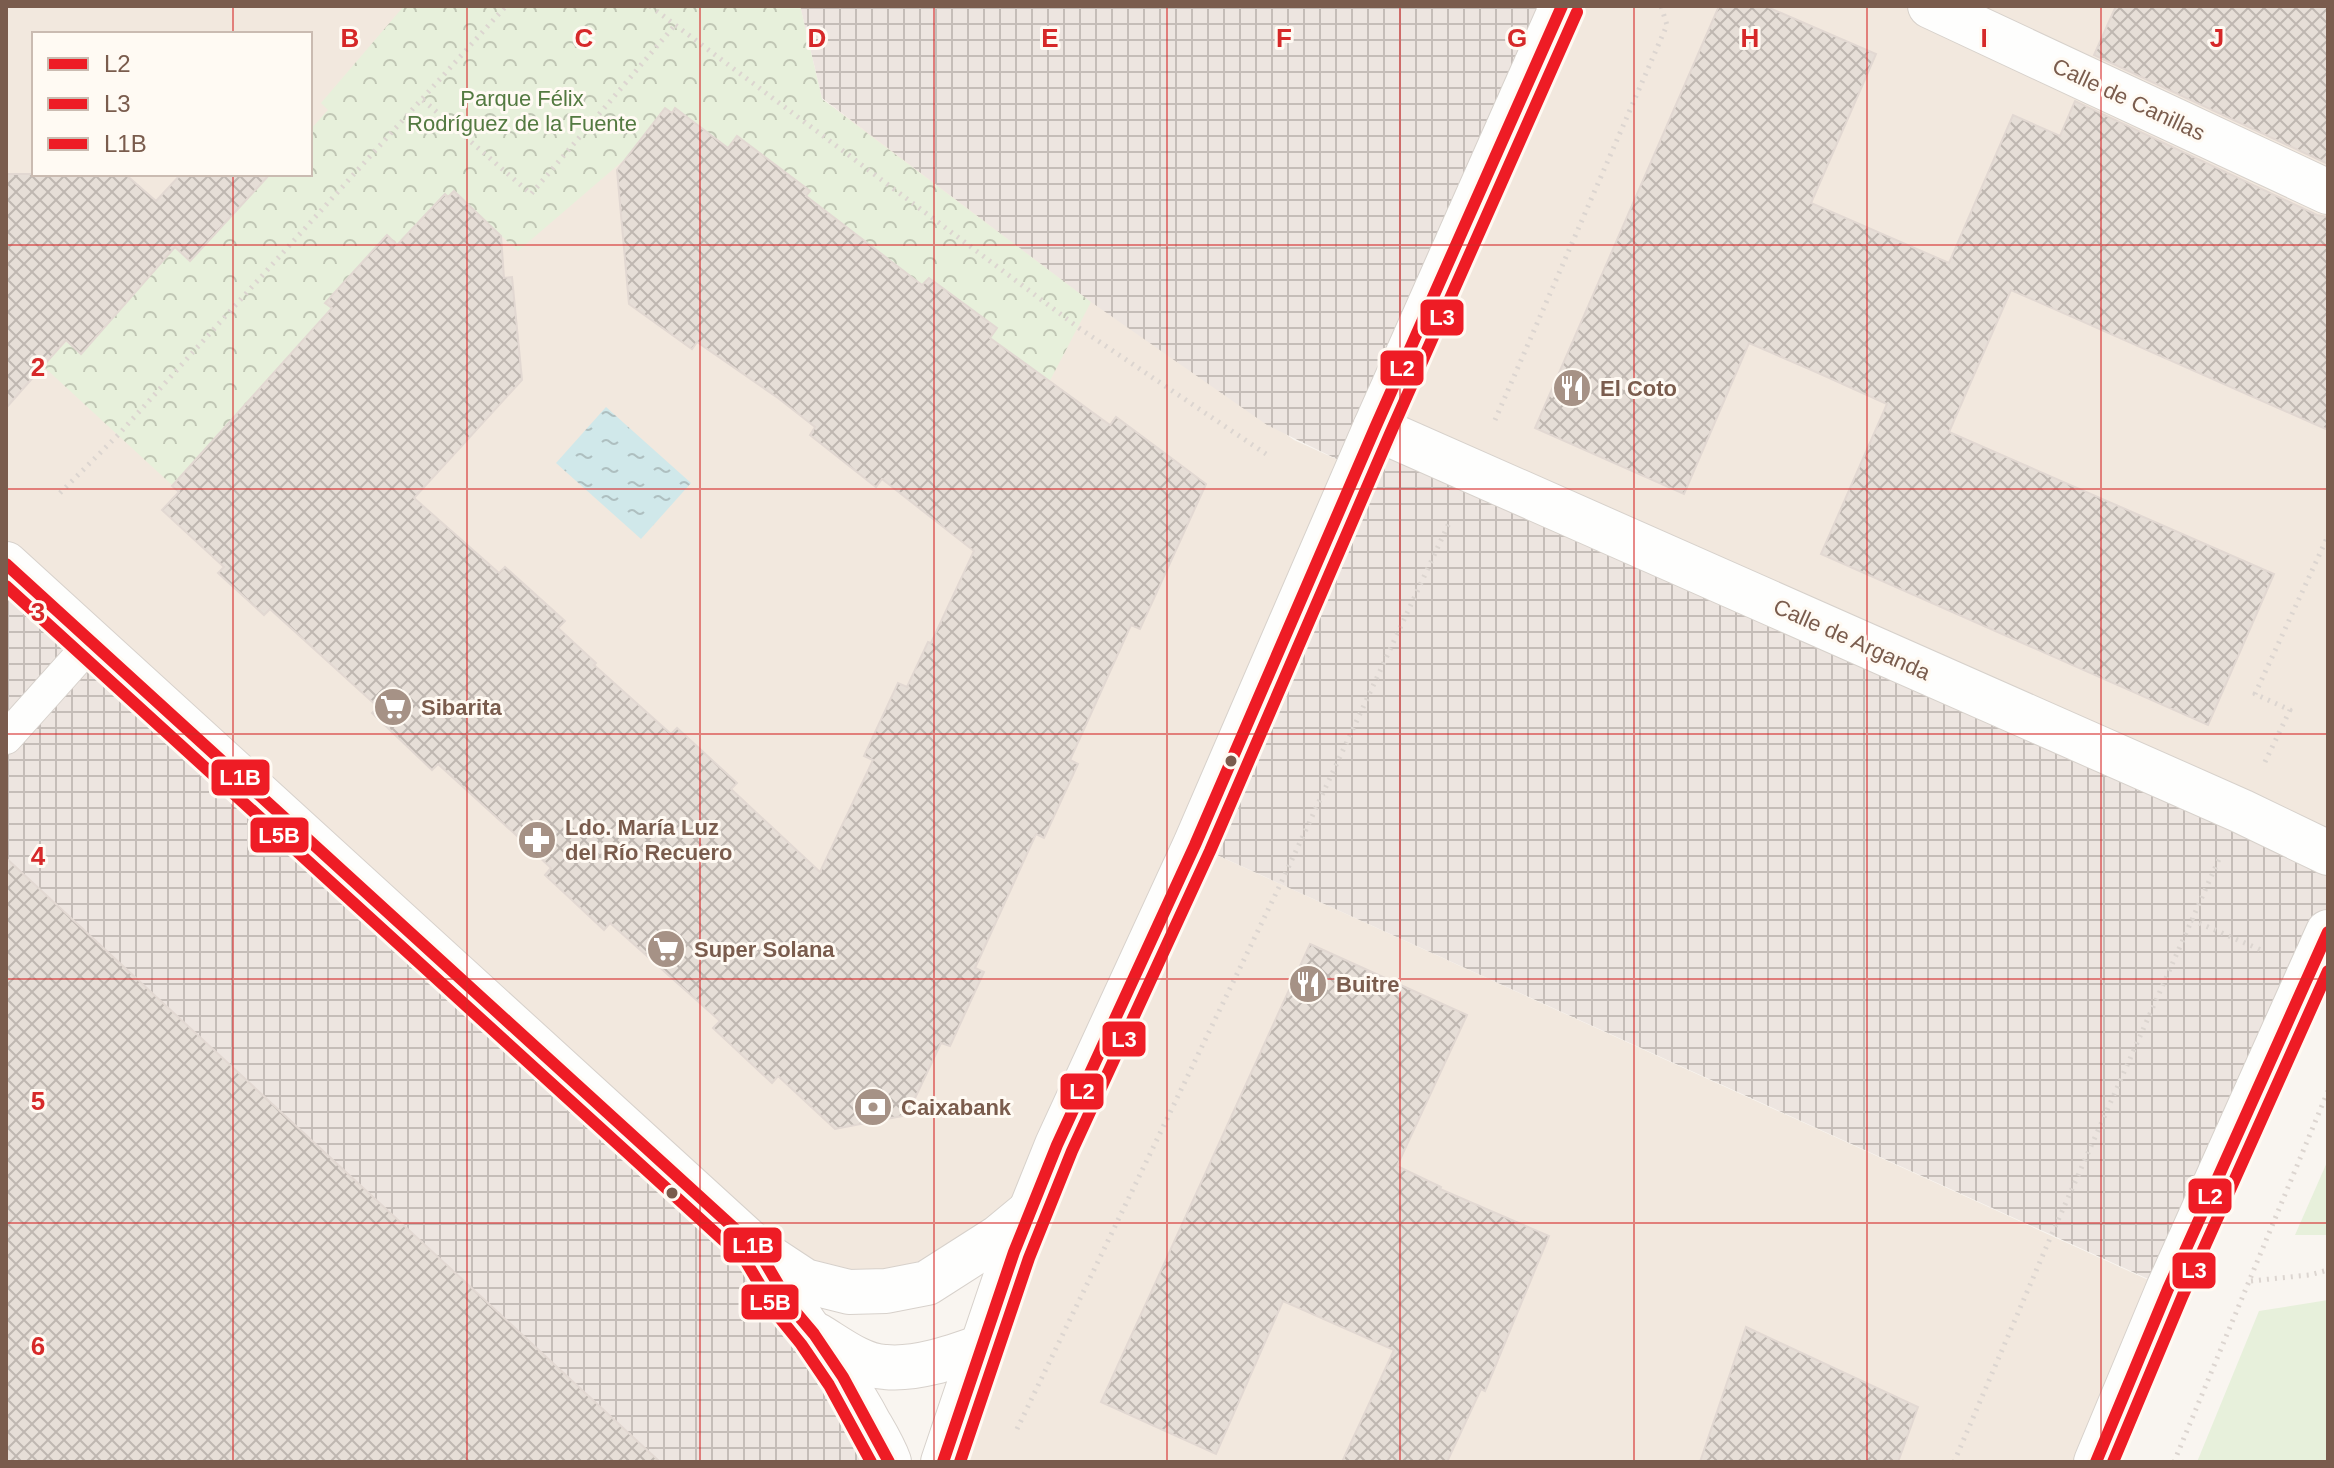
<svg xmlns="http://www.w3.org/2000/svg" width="2334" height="1468" viewBox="0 0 2334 1468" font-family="Helvetica,sans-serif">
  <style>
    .residential { fill: #f2e8de; fill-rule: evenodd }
    .industrial { fill: url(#industrial-grid) }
    .grass { fill: #e7f0db }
    .park { fill: url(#park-crowns) }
    .water { fill: url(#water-ripples) }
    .building { fill: url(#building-cross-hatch); stroke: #e2d8d2; stroke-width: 2 }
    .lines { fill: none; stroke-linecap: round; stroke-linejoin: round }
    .service-casing { stroke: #d7d1cb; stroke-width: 34 }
    .minor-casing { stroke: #d7d1cb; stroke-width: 46 }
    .tertiary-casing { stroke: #d7d1cb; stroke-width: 46 }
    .path { stroke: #dcd5d0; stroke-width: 5; stroke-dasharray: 2 6; stroke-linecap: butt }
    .service { stroke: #fefefd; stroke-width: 32 }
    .minor { stroke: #fefefd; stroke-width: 44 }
    .tertiary { stroke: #fefefd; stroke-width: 44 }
    .bus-1-casing { stroke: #fffaf3; stroke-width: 18 }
    .bus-2-casing { stroke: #fffaf3; stroke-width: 18 }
    .bus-3-casing { stroke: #fffaf3; stroke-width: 18 }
    .bus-4-casing { stroke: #fffaf3; stroke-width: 18 }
    .bus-1 { stroke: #ee1c25; stroke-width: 12 }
    .bus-2 { stroke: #ee1c25; stroke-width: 12 }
    .bus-3 { stroke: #ee1c25; stroke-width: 12 }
    .bus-4 { stroke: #ee1c25; stroke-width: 12 }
    .grid { fill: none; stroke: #d62828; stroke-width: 2; stroke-opacity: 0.55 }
    .bus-dot { fill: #7a5c4d; stroke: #fffaf3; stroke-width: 3 }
    .labels { text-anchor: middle; stroke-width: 6; stroke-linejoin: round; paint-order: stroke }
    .park-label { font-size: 22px; fill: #537a41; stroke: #fffaf3 }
    .street-label { font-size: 22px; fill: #7a5c4d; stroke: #fffaf3 }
    .poi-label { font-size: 22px; font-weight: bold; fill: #7a5c4d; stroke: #fffaf3; text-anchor: start }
    .grid-label { font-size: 26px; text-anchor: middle; font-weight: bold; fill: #d62828; stroke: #fffaf3; stroke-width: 6; stroke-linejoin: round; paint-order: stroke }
    .line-badge { stroke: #fffaf3; stroke-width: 3 }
    .badge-label { font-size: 22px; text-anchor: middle; font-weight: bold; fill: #fff }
  </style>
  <defs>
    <pattern id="industrial-grid" width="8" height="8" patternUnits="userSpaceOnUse" patternTransform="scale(2)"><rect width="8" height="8" fill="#ede5e0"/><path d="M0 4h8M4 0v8" fill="none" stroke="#c5bdb8"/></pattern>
    <pattern id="park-crowns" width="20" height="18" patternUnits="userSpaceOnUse" patternTransform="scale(2)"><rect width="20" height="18" fill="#e7f0db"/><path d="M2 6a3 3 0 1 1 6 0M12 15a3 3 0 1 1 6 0" fill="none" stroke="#c0c6b4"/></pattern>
    <pattern id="water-ripples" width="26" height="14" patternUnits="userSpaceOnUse" patternTransform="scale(2)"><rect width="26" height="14" fill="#d0e8ea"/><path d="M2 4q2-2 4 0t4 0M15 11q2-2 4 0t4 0" fill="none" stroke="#aebfc0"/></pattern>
    <pattern id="building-cross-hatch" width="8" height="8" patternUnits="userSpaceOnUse" patternTransform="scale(2)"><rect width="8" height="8" fill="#e6ded7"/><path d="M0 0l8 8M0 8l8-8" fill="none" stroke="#bfb7b1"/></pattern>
  </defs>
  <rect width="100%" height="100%" fill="#f9f5f0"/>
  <g class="residential">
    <path d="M6,6H800L822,99L1294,440L1358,469L1195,845L2168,1289L2096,1462H943L1014,1252L805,1281L6,564ZM34,34H310V174H34Z"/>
    <path d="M1562,6H2328V853L1375,428Z"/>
  </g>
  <g class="industrial">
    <path d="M800,6H1562L1375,428L2328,853V932L2168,1288L1195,845L1357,469L1267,425L1091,302L822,98Z"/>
    <path d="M6,564L758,1250L889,1462H6Z"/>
  </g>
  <g class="grass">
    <path d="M2328,1160V1235H2295Z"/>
    <path d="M2328,1300V1462H2197L2259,1311Z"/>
  </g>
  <path class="park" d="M404,6H800L822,99L1091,302L1044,392L1030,367L990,338L996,328L929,278L922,285L674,109L625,159L518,251L454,192L448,197L445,194L397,245L387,235L325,303L332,308L172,485L43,366L67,341L81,353L170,243L190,261L270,174H310V130L328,110L321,103Z"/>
  <path class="water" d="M606,407L691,483L641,539L556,463Z"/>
  <g class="building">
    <path d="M1719,6H1765L1876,54L1811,203L1949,263L2013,115L2060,136L2075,101L2317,215L2328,217V430L2011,290L1949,432L2274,574L2208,725L1821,554L1887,404L1816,372L1749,343L1684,494L1535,428Z"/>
    <path d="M2116,6H2328V164L2094,55Z"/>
    <path d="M665,108L672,113L675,108L728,148L737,136L810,191L806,196L922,285L929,278L997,328L990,338L1110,425L1116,417L1206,484L1140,629L1131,625L1070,760L1078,764L1044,838L1036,834L975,968L984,972L950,1046L941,1043L907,1115L835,1129L778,1076L772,1083L713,1028L720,1021L610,923L604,930L573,901L545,875L551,868L516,835L438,764L432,770L372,713L378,707L270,609L264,615L218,573L224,567L162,510L179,492L172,486L332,308L325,303L387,235L397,245L445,194L448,197L454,191L501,236L504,278L512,277L522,380L414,498L499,573L505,567L565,621L558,628L596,663L594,665L671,734L677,728L737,783L731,789L820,872L873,760L864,756L898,683L907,687L928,642L931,643L974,551L882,479L876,487L810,435L815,427L778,398L697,342L692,349L629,304L617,170Z"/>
    <path d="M6,174H125L156,201L181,174H270L190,261L175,247L81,354L66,340L6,408Z"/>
    <path d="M6,858L660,1462H6Z"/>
    <path d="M1310,944L1467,1015L1397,1166L1441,1187L1440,1189L1549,1236L1485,1391L1481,1389L1447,1462H1342L1394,1350L1283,1301L1216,1454L1101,1402Z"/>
    <path d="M1746,1327L1918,1407L1898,1462H1700Z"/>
  </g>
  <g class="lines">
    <g class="service-casing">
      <path id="service" d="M6,738L92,642"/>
    </g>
    <g class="minor-casing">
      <g id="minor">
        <path d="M1930,6L2328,192"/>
        <path d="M1375,428L2241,811L2328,853"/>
      </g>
    </g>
    <g class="tertiary-casing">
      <g id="tertiary">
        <path d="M6,564L758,1250L805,1281L849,1292L886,1291L927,1283L999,1237L1028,1213"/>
        <path d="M763,1259C795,1316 838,1365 869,1423C876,1435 884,1448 889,1462"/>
        <path d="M817,1335C837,1347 861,1366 885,1367C918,1370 953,1357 984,1346"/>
        <path d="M943,1462L1014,1252L1057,1145L1195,845L1375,428L1562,6"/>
        <path d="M2096,1462L2168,1289L2328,932"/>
      </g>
    </g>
    <g class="path">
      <path d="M650,6L1079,328L1266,454"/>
      <path d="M423,100L531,194L675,25"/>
      <path d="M1495,420L1667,25L1661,6"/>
      <path d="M60,493L118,435L506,6"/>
      <path d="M2265,762L2290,710L2255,694L2328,536"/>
      <path d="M2192,920L2261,950"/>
      <path d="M2251,1281L2309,1275L2328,1270"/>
      <path d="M1017,1429L1281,883L1450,521"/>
      <path d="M1954,1462L2051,1236L2219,859"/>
      <path d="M2174,1462L2328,1091"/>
    </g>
    <use href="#service" class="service"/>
    <use href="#minor" class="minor"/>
    <use href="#tertiary" class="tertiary"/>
    <g class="bus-1-casing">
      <g id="bus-1">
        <path d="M943,1462L1014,1252L1057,1145L1195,845L1375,428L1562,6"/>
        <path d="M2096,1462L2168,1289L2328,932"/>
      </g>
    </g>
    <g class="bus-2-casing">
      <g id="bus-2">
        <path d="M960,1462L1029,1258L1072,1151L1210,851L1390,434L1577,12"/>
        <path d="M2113,1462L2183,1295L2328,971"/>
      </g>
    </g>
    <g class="bus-3-casing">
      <path id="bus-3" d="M6,564L758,1250L792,1308L814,1334L843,1377L889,1462"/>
    </g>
    <g class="bus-4-casing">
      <path id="bus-4" d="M6,586L745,1260L779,1317L801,1344L829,1385L871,1462"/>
    </g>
    <use href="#bus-1" class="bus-1"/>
    <use href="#bus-2" class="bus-2"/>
    <use href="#bus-3" class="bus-3"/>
    <use href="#bus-4" class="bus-4"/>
  </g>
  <path class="grid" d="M233,6V34M467,6V1462M700,6V1462M934,6V1462M1167,6V1462M1400,6V1462M1634,6V1462M1867,6V1462M2101,6V1462M233,174V1462M6,245H2328M6,489H2328M6,734H2328M6,979H2328M6,1223H2328"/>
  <defs>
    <g id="restaurant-disc" transform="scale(2)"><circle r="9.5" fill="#a69286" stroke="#fffaf3"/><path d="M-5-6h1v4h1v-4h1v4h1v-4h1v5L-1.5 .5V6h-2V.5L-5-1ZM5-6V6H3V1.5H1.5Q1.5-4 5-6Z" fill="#fff"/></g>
    <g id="supermarket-disc" transform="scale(2)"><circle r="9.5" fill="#a69286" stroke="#fffaf3"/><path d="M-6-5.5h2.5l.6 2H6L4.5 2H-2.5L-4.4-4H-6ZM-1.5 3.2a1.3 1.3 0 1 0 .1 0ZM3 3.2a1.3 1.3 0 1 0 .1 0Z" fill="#fff"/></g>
    <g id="pharmacy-disc" transform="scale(2)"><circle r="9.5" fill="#a69286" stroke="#fffaf3"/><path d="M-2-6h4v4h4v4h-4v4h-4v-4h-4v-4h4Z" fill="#fff"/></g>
    <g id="bank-disc" transform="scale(2)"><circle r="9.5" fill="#a69286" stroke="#fffaf3"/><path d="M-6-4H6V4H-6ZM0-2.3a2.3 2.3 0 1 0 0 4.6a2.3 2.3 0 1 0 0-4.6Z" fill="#fff"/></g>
  </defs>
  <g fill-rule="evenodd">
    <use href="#restaurant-disc" x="1572" y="388"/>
    <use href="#supermarket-disc" x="393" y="707"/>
    <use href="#pharmacy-disc" x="537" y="840"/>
    <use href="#supermarket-disc" x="666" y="949"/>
    <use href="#restaurant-disc" x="1308" y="984"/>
    <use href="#bank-disc" x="873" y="1107"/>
  </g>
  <g class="bus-dot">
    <circle cx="1231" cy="761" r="7"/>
    <circle cx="672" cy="1193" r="7"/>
  </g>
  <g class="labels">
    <g class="park-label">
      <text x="522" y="106">Parque Félix<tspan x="522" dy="25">Rodríguez de la Fuente</tspan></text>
    </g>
    <g class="street-label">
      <text transform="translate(2129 99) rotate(25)" y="8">Calle de Canillas</text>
      <text transform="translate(1852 639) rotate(24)" y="8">Calle de Arganda</text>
    </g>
    <g class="poi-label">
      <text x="1600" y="396">El Coto</text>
      <text x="421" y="715">Sibarita</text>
      <text x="565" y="835">Ldo. María Luz<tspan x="565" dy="25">del Río Recuero</tspan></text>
      <text x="694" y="957">Super Solana</text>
      <text x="1336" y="992">Buitre</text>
      <text x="901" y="1115">Caixabank</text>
    </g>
  </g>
  <g class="grid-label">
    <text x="350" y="47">B</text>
    <text x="584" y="47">C</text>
    <text x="817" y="47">D</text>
    <text x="1050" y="47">E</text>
    <text x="1284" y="47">F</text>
    <text x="1517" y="47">G</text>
    <text x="1750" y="47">H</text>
    <text x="1984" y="47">I</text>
    <text x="2217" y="47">J</text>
    <text x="38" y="376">2</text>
    <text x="38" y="621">3</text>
    <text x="38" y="865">4</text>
    <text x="38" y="1110">5</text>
    <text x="38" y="1355">6</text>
  </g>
  <g class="line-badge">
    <rect x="1419" y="298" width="46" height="39" rx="8" fill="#ee1c25"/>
    <rect x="1379" y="349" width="46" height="38" rx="8" fill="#ee1c25"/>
    <rect x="210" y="758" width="61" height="39" rx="8" fill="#ee1c25"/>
    <rect x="249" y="816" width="61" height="38" rx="8" fill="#ee1c25"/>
    <rect x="1101" y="1020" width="46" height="38" rx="8" fill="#ee1c25"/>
    <rect x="1059" y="1072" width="46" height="39" rx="8" fill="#ee1c25"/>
    <rect x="2187" y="1177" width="46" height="38" rx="8" fill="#ee1c25"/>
    <rect x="722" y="1226" width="61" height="38" rx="8" fill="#ee1c25"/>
    <rect x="2171" y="1251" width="46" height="39" rx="8" fill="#ee1c25"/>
    <rect x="740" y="1283" width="60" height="38" rx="8" fill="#ee1c25"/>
  </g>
  <g class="badge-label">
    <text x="1442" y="325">L3</text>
    <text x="1402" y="376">L2</text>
    <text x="240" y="785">L1B</text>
    <text x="279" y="843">L5B</text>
    <text x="1124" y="1047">L3</text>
    <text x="1082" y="1099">L2</text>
    <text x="2210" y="1204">L2</text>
    <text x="753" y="1253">L1B</text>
    <text x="2194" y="1278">L3</text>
    <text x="770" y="1310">L5B</text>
  </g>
  <rect width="2334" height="1468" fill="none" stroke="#7a5c4d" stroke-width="16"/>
  <rect x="32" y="32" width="280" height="144" fill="#fffaf3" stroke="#cabbb1" stroke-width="2"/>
  <rect x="48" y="58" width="40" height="12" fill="#ee1c25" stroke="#cabbb1" stroke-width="2"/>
  <text x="104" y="72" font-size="24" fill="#7a5c4d">L2</text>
  <rect x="48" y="98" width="40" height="12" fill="#ee1c25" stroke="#cabbb1" stroke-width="2"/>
  <text x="104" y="112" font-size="24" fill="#7a5c4d">L3</text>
  <rect x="48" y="138" width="40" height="12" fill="#ee1c25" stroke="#cabbb1" stroke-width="2"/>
  <text x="104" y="152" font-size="24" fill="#7a5c4d">L1B</text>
</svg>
